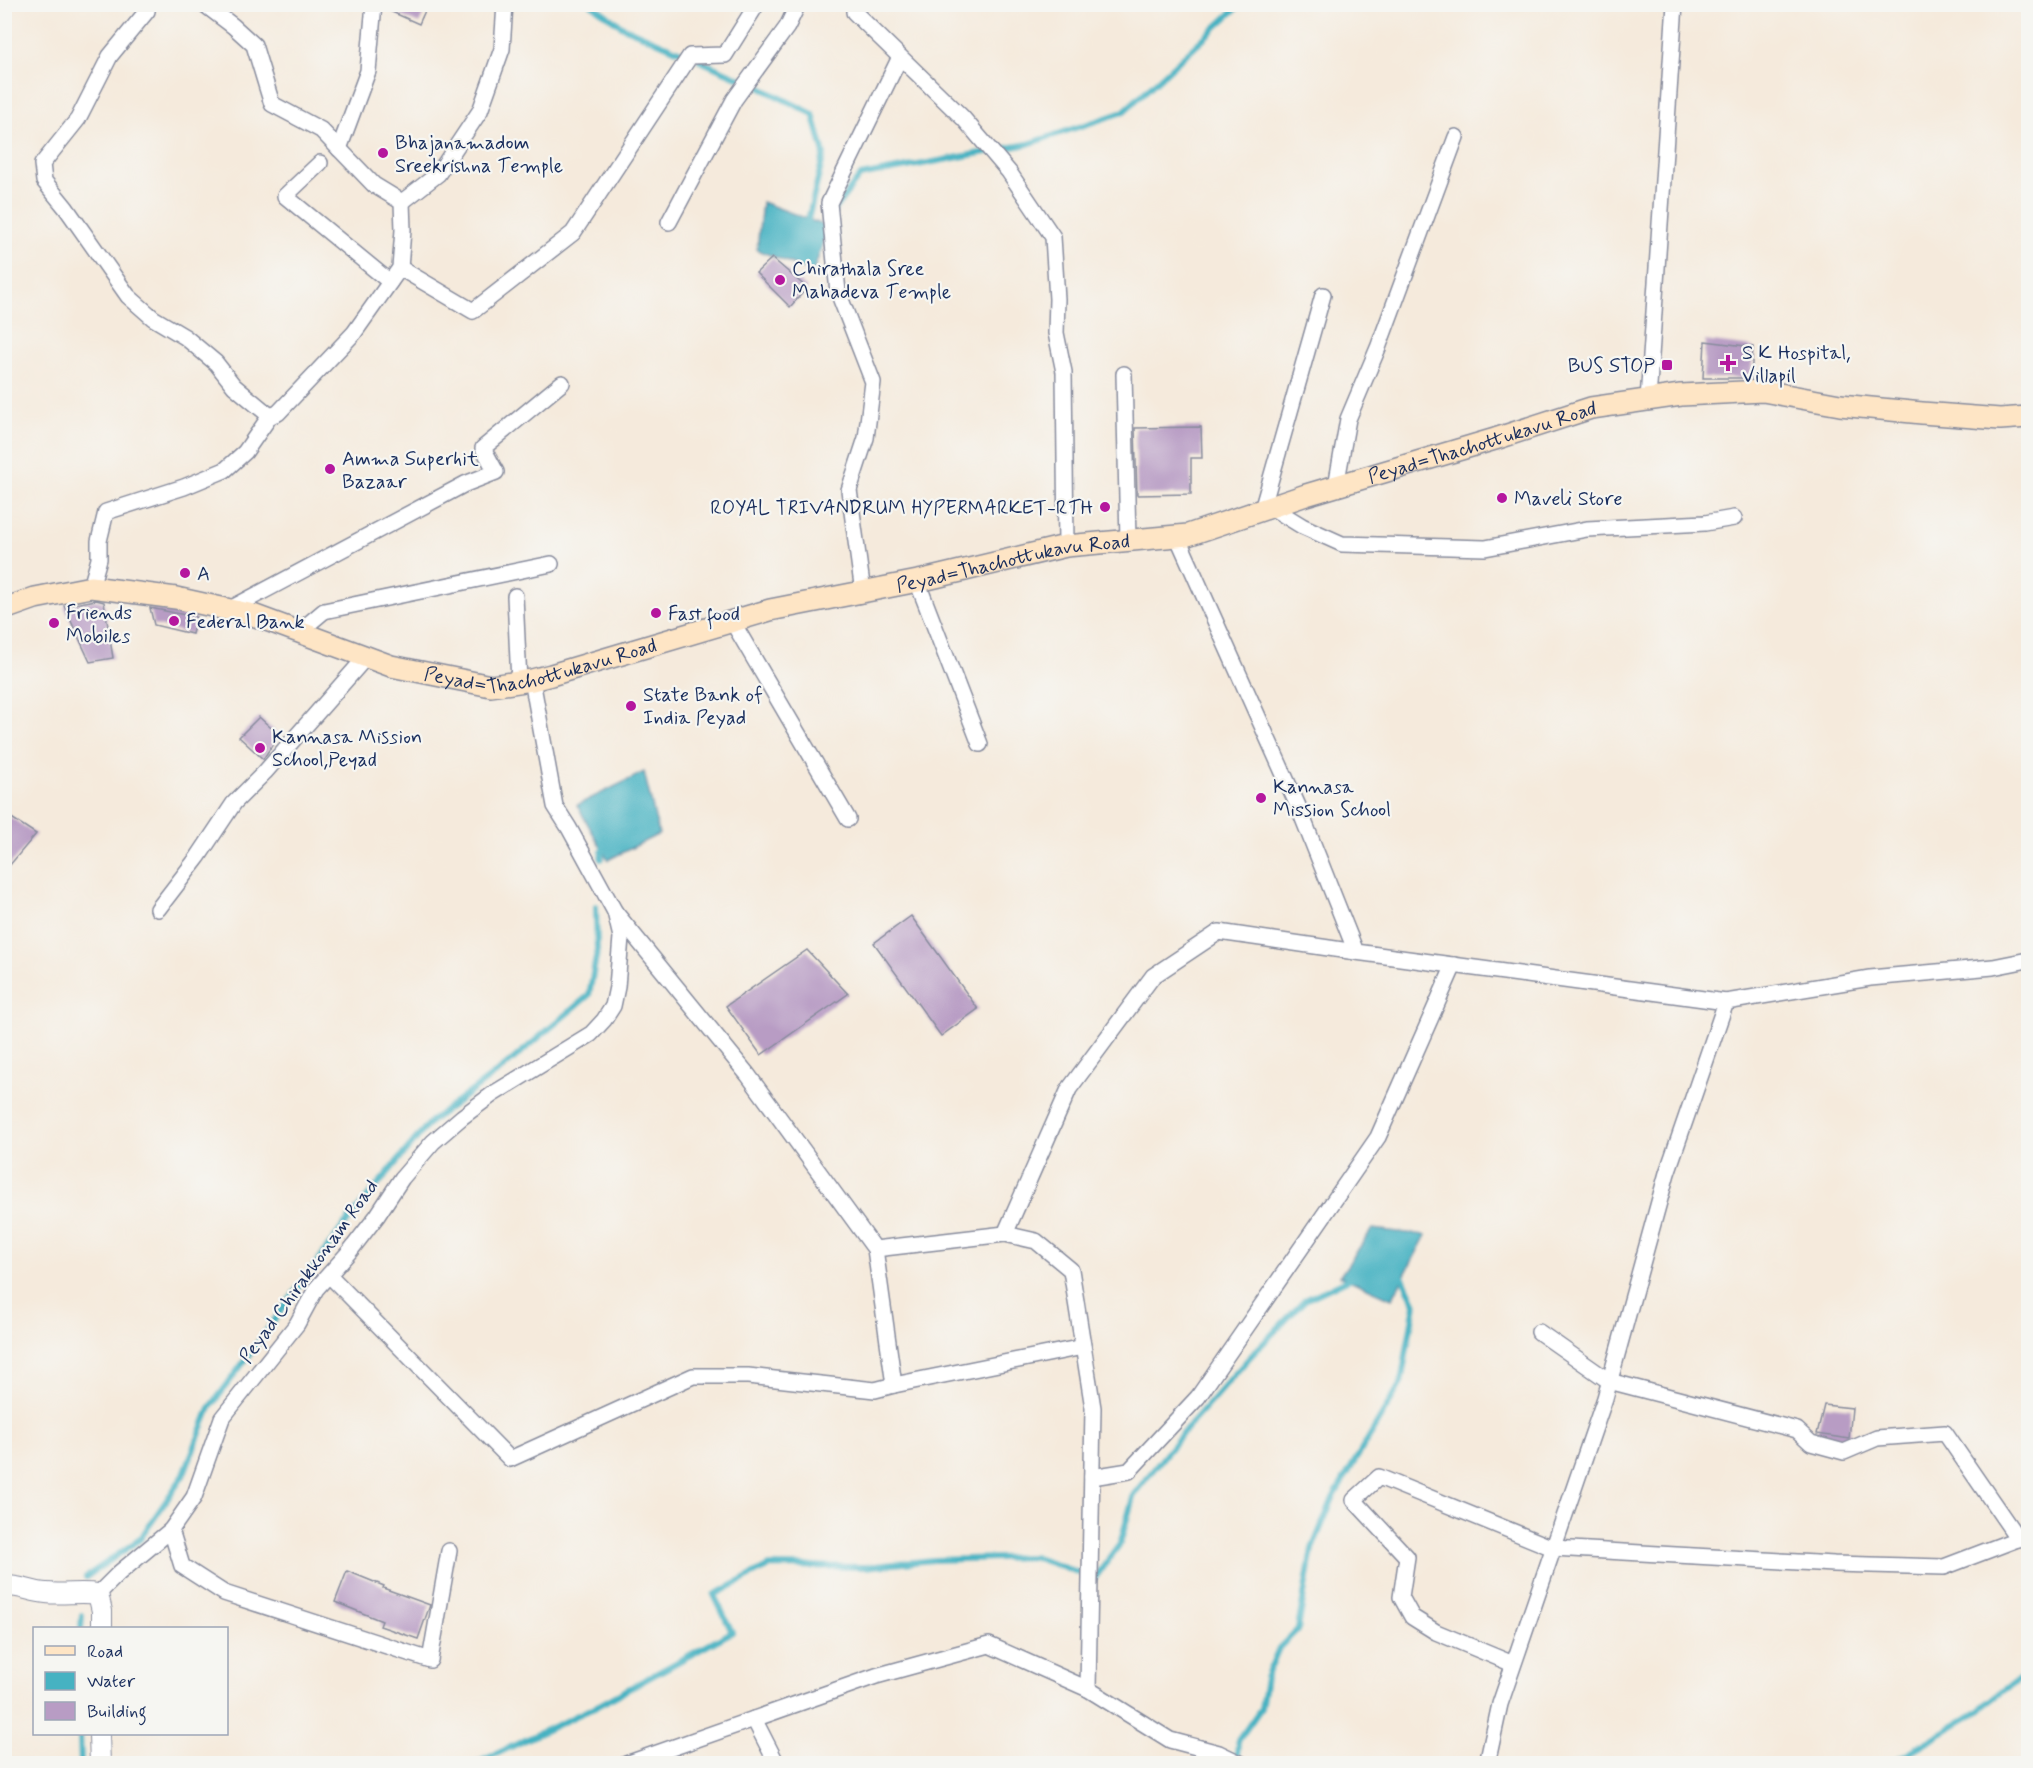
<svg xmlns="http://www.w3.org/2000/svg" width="2033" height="1768" viewBox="0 0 2033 1768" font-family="Mynerve,sans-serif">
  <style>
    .water { fill: #46b2c2; stroke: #307090; stroke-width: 1.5 }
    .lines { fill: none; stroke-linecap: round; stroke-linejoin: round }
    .stream { stroke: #46b2c2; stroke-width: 6 }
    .building { fill: #b89cc4 }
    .minor-casing { stroke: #888c9d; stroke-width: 18 }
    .tertiary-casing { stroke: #888c9d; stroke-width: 22 }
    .secondary-casing { stroke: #888c9d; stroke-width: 24 }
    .minor { stroke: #fff; stroke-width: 15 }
    .tertiary { stroke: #fff; stroke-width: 20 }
    .secondary { stroke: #fee5c5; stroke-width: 21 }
    .poi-dot { fill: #b5179e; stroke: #f6f6f2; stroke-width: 2 }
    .labels { text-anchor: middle; stroke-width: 4.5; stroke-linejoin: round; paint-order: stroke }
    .poi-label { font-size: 20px; fill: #1b2f5e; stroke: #f6f6f2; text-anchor: start }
    .street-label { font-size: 20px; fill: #1b2f5e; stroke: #f6f6f2 }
  </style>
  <rect width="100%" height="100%" fill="#f6f6f2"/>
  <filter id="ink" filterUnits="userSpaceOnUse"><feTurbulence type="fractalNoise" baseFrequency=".0167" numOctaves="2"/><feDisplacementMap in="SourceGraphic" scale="12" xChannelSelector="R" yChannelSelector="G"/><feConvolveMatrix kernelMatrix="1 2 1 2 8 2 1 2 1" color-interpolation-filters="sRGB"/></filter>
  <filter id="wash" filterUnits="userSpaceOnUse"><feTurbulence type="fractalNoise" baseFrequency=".008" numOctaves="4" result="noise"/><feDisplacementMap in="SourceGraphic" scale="24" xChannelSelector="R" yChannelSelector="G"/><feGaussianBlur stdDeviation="1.35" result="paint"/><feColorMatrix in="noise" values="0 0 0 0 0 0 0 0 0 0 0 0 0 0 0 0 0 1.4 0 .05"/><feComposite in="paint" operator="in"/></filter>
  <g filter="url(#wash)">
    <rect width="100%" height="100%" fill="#f5eadc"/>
    <g class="water">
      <path d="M762,202L829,227L813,272L757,250Z"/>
      <path d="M644,772L659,834L608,860L577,805Z"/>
      <path d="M1372,1229L1426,1235L1392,1299L1340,1276Z"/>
    </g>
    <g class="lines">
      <g class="stream">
        <path d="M591,4L623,27L688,55"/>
        <path d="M700,61L753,84L813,114L824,154L806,228"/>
        <path d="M833,211L860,176L1028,144L1123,112L1241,4"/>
        <path d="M601,859L602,850L607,843"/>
        <path d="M86,1577L140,1539L183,1476L210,1408L342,1228L430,1122L504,1067L589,995L597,952L596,906"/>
        <path d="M81,1628L82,1615"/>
        <path d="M80,1734L81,1764"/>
        <path d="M1237,1758L1238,1741L1261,1708L1266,1678L1279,1648L1298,1629L1312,1549L1333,1498L1401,1383L1415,1304L1400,1272"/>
        <path d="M475,1764L601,1704L732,1632L714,1595L769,1566L865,1567L933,1560L1033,1557L1095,1578L1120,1544L1134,1494L1181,1435L1249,1358L1305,1300L1355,1276"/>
        <path d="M1889,1764L1969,1717L2028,1672"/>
      </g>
    </g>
    <g id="blocks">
      <g class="building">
        <path d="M384,4H428L419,24L383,8Z"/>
        <path d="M772,258L807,288L790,307L756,273Z"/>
        <path d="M1705,341L1753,347L1751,378H1703Z"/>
        <path d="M1201,427L1202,458H1191V494L1137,495L1135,428Z"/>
        <path d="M96,600L104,602L113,658L90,662L64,606Z"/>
        <path d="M150,608L196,617L192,634L154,625Z"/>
        <path d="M259,717L279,735L263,759L239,737Z"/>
        <path d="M4,813L36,834L4,872Z"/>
        <path d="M911,916L978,1009L941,1036L874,943Z"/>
        <path d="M807,950L848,994L761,1055L726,1006Z"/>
        <path d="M1824,1405L1852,1408L1849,1439L1817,1434Z"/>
        <path d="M347,1571L384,1586L383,1588L430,1605L418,1639L380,1626L382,1621L335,1602Z"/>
      </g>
    </g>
  </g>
  <g filter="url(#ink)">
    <use href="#blocks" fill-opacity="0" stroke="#888c9d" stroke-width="1.5"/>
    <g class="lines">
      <g class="minor-casing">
        <g id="minor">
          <path d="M148,4L147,11L110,56L78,119L42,164L44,181L66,208L128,296L153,318L185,337L216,363L234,386L270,416"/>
          <path d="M204,4L233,26L254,45L272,104L321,130L374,185L402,202L438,174L480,111L502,49L505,4"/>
          <path d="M855,4L854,12L963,118L1009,172L1053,237L1057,299L1056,333L1064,372L1066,546"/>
          <path d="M339,149L368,71L374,4"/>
          <path d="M320,163L285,196L390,282"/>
          <path d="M669,222L734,100L787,27L798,4"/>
          <path d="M400,268L473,311L573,233L690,56L725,55L757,4"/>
          <path d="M1124,374L1128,540"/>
          <path d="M1648,400L1675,4"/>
          <path d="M1336,486L1348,419L1378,348L1456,137"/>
          <path d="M1271,507L1302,526L1342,544L1485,548L1587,529L1705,523L1734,518"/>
          <path d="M1262,510L1323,295"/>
          <path d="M1177,536L1298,806L1356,952L1726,1002L1667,1173L1605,1398L1500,1704L1487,1764"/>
          <path d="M917,581L980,744"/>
          <path d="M91,587L99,559V541L106,512L184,487L225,470L245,452L270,416L278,413L354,333L400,268L403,230L402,202"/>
          <path d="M863,592L849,490L866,438L873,382L838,292L829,203L900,57"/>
          <path d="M515,596L519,682"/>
          <path d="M228,610L465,484L496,472L483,448L562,383"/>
          <path d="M732,621L848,819"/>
          <path d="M299,632L324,611L551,564"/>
          <path d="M158,909L198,857L234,803L265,772L366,657"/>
          <path d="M1726,1002L1870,978L1993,967L2028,960"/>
          <path d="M1005,1234L1069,1089L1153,976L1219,932L1356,952"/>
          <path d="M875,1249L1005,1234L1036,1241L1071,1270L1093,1408L1088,1689"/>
          <path d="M329,1275L510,1459L693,1376H748L875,1390L894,1385L875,1249L748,1075L615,912"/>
          <path d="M1539,1332L1609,1381L1797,1430L1811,1443L1844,1452L1877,1438L1945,1433L2018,1539"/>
          <path d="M894,1385L1083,1347"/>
          <path d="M1092,1477L1129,1471L1198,1397L1378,1137L1454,965"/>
          <path d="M171,1530L182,1566L224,1593L430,1660L449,1551"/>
          <path d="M98,1594L119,1573L171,1530L194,1497L222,1418L297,1324L316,1289L350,1251L377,1216L402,1178L433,1142L462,1117L493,1094L591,1034L604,1020L613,1006L617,987L621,937L615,912L569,828L555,806L532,680"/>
          <path d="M1513,1664L1436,1632L1412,1617L1401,1597L1407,1557L1354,1500L1379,1477L1553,1548L1834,1564L1944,1567L2028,1535"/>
          <path d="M754,1719L777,1764"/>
          <path d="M626,1764L876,1676L989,1645L1088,1689L1170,1740L1219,1753L1242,1764"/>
        </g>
      </g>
      <g class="tertiary-casing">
        <g id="tertiary">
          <path d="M4,1586C19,1585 32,1592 46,1593C64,1595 81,1591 98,1594L102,1611V1628"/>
          <path d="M99,1734L100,1764"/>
        </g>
      </g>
      <g class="secondary-casing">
        <g id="secondary">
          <path id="s1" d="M4,609L35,598L91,587L176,598L253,615L391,666L491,686L532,680L551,675L770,610L923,580L1066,546L1188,535L1306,495L1495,439L1591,408L1681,395L1763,391L1840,405L1922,413L2000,419L2028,417"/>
        </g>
      </g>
      <use href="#minor" class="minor"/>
      <use href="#tertiary" class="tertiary"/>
      <use href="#secondary" class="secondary"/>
    </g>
  </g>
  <g class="poi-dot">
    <circle cx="383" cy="153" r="6"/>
    <circle cx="780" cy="280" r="6"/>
    <path d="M1725 354h6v6h6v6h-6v6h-6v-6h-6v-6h6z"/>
    <rect x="1661" y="359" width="12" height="12" rx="3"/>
    <circle cx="330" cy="469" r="6"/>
    <circle cx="1502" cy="498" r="6"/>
    <circle cx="1105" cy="507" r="6"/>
    <circle cx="185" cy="573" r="6"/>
    <circle cx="656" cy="613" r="6"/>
    <circle cx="174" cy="621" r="6"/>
    <circle cx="54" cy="623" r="6"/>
    <circle cx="631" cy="706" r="6"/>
    <circle cx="260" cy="748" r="6"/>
    <circle cx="1261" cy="798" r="6"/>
  </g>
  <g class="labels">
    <g class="poi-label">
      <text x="395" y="149">Bhajanamadom<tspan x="395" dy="23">Sreekrishna Temple</tspan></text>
      <text x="792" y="275">Chirathala Sree<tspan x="792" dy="23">Mahadeva Temple</tspan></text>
      <text x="1742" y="359">S K Hospital,<tspan x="1742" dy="23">Villapil</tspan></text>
      <text x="1655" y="372" text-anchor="end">BUS STOP</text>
      <text x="342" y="465">Amma Superhit<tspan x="342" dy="23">Bazaar</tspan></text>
      <text x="1514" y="505">Maveli Store</text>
      <text x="1093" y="514" text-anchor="end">ROYAL TRIVANDRUM HYPERMARKET-RTH</text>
      <text x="197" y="580">A</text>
      <text x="66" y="619">Friends<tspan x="66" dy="23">Mobiles</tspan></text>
      <text x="668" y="620">Fast food</text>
      <text x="186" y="628">Federal Bank</text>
      <text x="643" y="701">State Bank of<tspan x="643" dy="23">India Peyad</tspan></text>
      <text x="272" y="743">Kannasa Mission<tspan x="272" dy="23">School,Peyad</tspan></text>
      <text x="1273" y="793">Kannasa<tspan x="1273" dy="23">Mission School</tspan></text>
    </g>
    <g class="street-label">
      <text dy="7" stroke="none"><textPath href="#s1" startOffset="1527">Peyad=Thachottukavu Road</textPath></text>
      <text dy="7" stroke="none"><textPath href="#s1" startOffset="1041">Peyad=Thachottukavu Road</textPath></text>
      <text dy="7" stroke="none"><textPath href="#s1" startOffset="555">Peyad=Thachottukavu Road</textPath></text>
      <text transform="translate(308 1271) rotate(-54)" y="7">Peyad Chirakkonam Road</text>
    </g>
  </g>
  <rect width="2033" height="1768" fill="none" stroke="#f6f6f2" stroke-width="24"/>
  <rect x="33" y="1627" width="195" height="108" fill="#f6f6f2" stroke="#9ea6b7" stroke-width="1.5"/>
  <rect x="45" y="1646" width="30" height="9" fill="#fee5c5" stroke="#9ea6b7" stroke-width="1.5"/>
  <text x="87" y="1657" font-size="18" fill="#1b2f5e">Road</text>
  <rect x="45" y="1672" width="30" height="18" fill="#46b2c2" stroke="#9ea6b7" stroke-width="1.5"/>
  <text x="87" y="1687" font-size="18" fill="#1b2f5e">Water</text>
  <rect x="45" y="1702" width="30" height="18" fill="#b89cc4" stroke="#9ea6b7" stroke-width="1.5"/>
  <text x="87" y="1717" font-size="18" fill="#1b2f5e">Building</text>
</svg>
